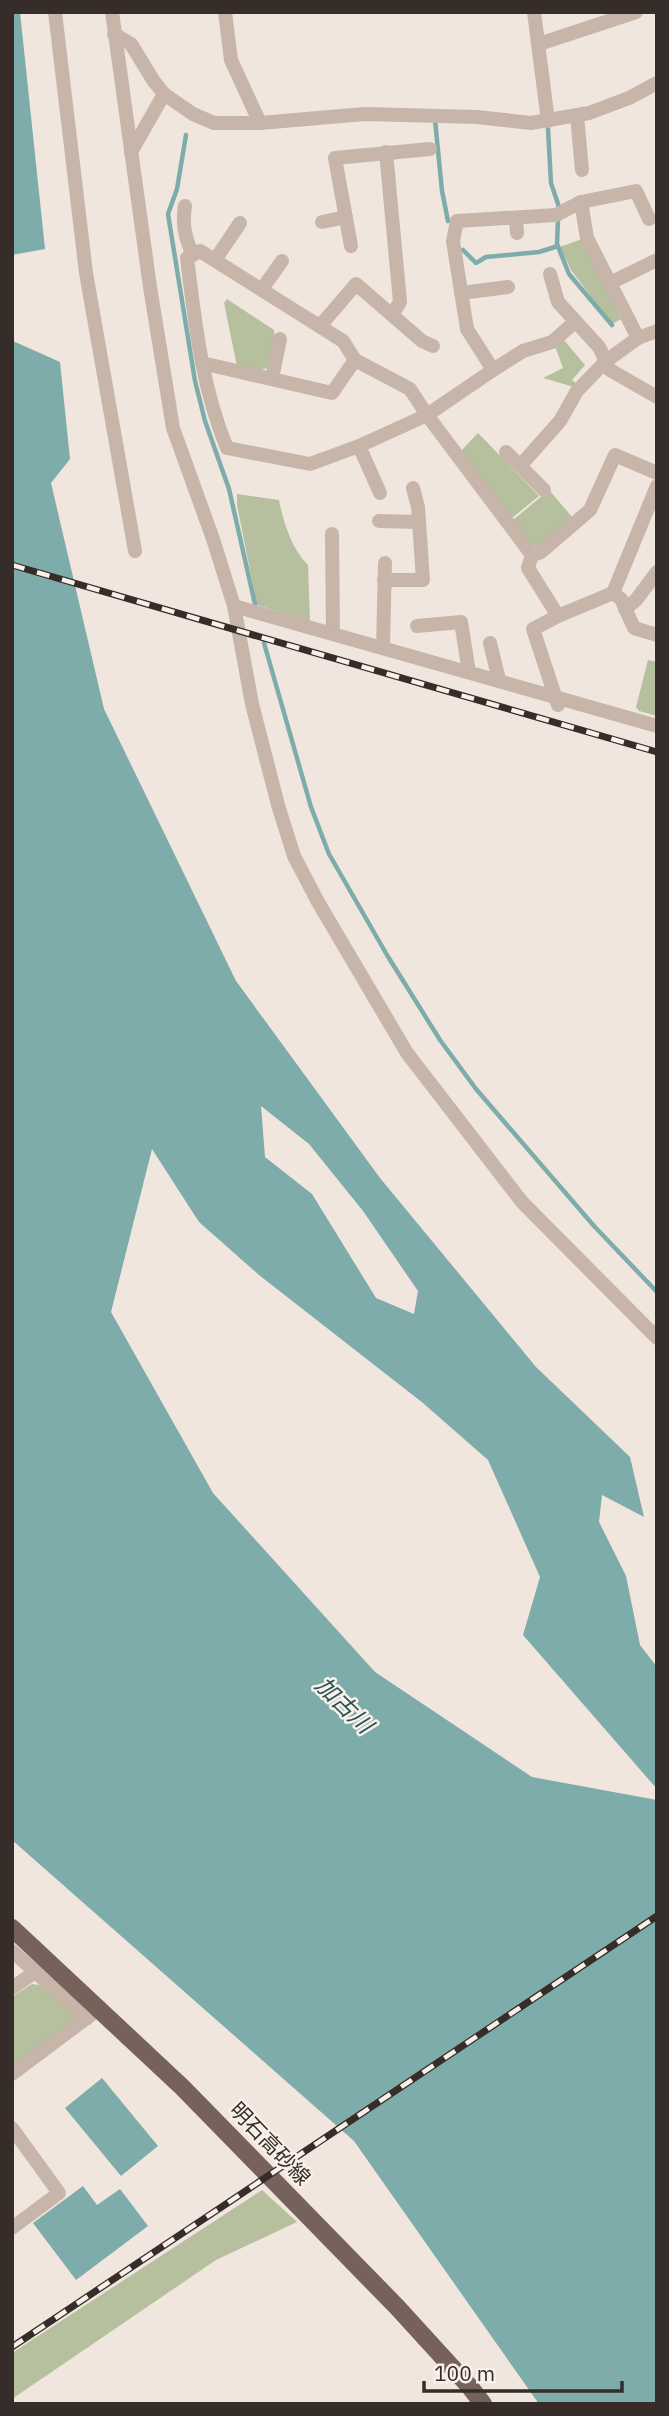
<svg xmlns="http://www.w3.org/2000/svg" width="669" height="2416" viewBox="0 0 669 2416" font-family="'IBM Plex Sans','Noto Sans JP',sans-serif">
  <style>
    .green { fill: #b6bf9e }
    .water { fill: #7eacaa; fill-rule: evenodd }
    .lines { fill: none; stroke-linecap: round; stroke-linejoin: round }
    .stream { stroke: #7eacaa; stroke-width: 4.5 }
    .minor { stroke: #c8b5aa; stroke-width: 14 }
    .major { stroke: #77625b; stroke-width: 18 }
    .rail-casing { stroke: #362c29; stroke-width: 7 }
    .rail { stroke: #f8f0e9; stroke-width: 4.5; stroke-dasharray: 13; stroke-linecap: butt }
    .labels { text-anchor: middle; stroke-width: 5; stroke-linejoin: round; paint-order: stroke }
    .street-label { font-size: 21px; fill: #362c29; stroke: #f8f0e9 }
    .water-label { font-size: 23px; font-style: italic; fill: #215453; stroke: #f8f0e9 }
  </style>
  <rect width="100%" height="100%" fill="#f0e6dd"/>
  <g class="green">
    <path d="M582,239L621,319L612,324L571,270L560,247Z"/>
    <path d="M227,299L274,330L275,338L269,367L259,371L237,366L224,303Z"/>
    <path d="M563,339L585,365L572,380L577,384L574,387L543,378L563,368L555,346Z"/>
    <path d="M478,433L539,496L512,518L460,452Z"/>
    <path d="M549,490L573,518L539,547L531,545L513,520Z"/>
    <path d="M237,494L279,500C283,521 292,550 308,565L310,621L257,605L237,505Z"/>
    <path d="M648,660L657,662V716L639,711L636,707Z"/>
    <path d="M32,1984L40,1985L78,2015V2021L12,2068V1997Z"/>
    <path d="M262,2190L297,2222L216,2260L12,2399V2353Z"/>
  </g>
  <g class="water">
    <path d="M12,12H20L45,249L12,255Z"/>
    <path d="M12,338L13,341L60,362L70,459L51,483L104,709L236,981L380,1178L536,1367L630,1457L644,1517L602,1495L599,1522L626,1576L640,1645L657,1667V1789L523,1635L540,1577L488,1460L423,1403L259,1275L199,1222L152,1149L111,1312L213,1493L375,1672L532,1777L657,1800V2404H539L354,2141L12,1840ZM261,1106L309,1144L363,1211L418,1291L414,1314L376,1298L312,1194L265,1157Z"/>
    <path d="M102,2078L158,2146L121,2176L65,2108Z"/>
    <path d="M83,2186L97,2205L120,2189L148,2226L76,2280L33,2223Z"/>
  </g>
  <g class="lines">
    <g class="stream">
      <path d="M435,120L442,191L448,221"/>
      <path d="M548,129L551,183L559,207"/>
      <path d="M186,135L177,189L168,214L195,381L205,421L229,489L255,604"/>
      <path d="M558,220L557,244L569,274L612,325"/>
      <path d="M463,250L476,263L486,257L539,252L558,246"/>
      <path d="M264,643L311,807L329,854L387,955L440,1040L476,1089L594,1226L657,1292"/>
    </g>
    <g class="minor">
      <path d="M55,12L86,273L135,551"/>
      <path d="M112,12L150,287L173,428L213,539L234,606L252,704L278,805L294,856L318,902L407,1053L522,1202L657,1338"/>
      <path d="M225,12L231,60L260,123"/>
      <path d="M534,12L548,121"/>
      <path d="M114,34L131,44L153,80L164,94"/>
      <path d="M539,44L636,12"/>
      <path d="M577,116L582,170"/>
      <path d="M131,152L164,94L193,114L214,123H260L365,114L477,117L531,123L589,113L629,98L657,83"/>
      <path d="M386,152L400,302L392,315"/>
      <path d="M581,202L587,238L638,338"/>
      <path d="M185,206C182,224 185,238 193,255"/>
      <path d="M516,218L517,233"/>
      <path d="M322,222L346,217"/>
      <path d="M351,246L335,158L430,149"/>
      <path d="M215,260L240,223"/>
      <path d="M550,274L558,302L599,347L610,370L657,397"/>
      <path d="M610,283L657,260"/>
      <path d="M262,289L282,261"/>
      <path d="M461,293L508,287"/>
      <path d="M320,326L356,284L422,341L433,346"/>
      <path d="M202,363L332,393L355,360"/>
      <path d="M493,370L523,351L552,342L575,322"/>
      <path d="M272,378L280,339"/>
      <path d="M359,446L380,493"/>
      <path d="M506,452L544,490"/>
      <path d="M520,466L560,421L577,391L606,361L638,338L657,331"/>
      <path d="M379,521L419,522"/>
      <path d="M332,534L333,633"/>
      <path d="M532,555L541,552L590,510L615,455L657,473"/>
      <path d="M384,580H423L418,507L413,488"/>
      <path d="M613,593L621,599L634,628L657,635"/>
      <path d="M234,606L657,726"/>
      <path d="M625,609L636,600L657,572"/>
      <path d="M558,616L613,593L657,486"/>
      <path d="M417,626L461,622L469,672"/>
      <path d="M490,643L499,680"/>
      <path d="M383,648L385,563"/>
      <path d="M558,705L533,629L558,616L528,568L532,555L427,415L410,389L355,360L343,341L200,251L187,258C195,323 202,388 227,448L310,464L359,446L427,415L493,370L467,329L453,241L457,221L556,215L581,202L636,191L649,219"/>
      <path d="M12,1951L87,2018"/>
      <path d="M12,1988L35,1972"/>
      <path d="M12,2074L100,2008"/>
      <path d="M12,2128L59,2193L12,2228"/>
    </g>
    <path class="major" d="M12,1928L182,2087L397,2307L470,2387L483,2404"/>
    <g class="rail-casing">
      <g id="rail">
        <path d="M12,565L657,752"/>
        <path d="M12,2347L657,1916"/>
      </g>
    </g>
    <use href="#rail" class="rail"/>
  </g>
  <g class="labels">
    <g class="street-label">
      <text transform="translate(270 2144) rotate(46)" y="7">明石高砂線</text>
    </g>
    <g class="water-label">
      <text transform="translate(344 1705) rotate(44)" y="8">加古川</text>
    </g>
  </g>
  <rect width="669" height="2416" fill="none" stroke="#362c29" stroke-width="28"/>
  <path d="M424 2381v10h198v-10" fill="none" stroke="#362c29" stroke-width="3.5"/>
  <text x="434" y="2381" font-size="21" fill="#362c29" stroke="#f8f0e9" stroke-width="5" paint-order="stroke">100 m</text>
</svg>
